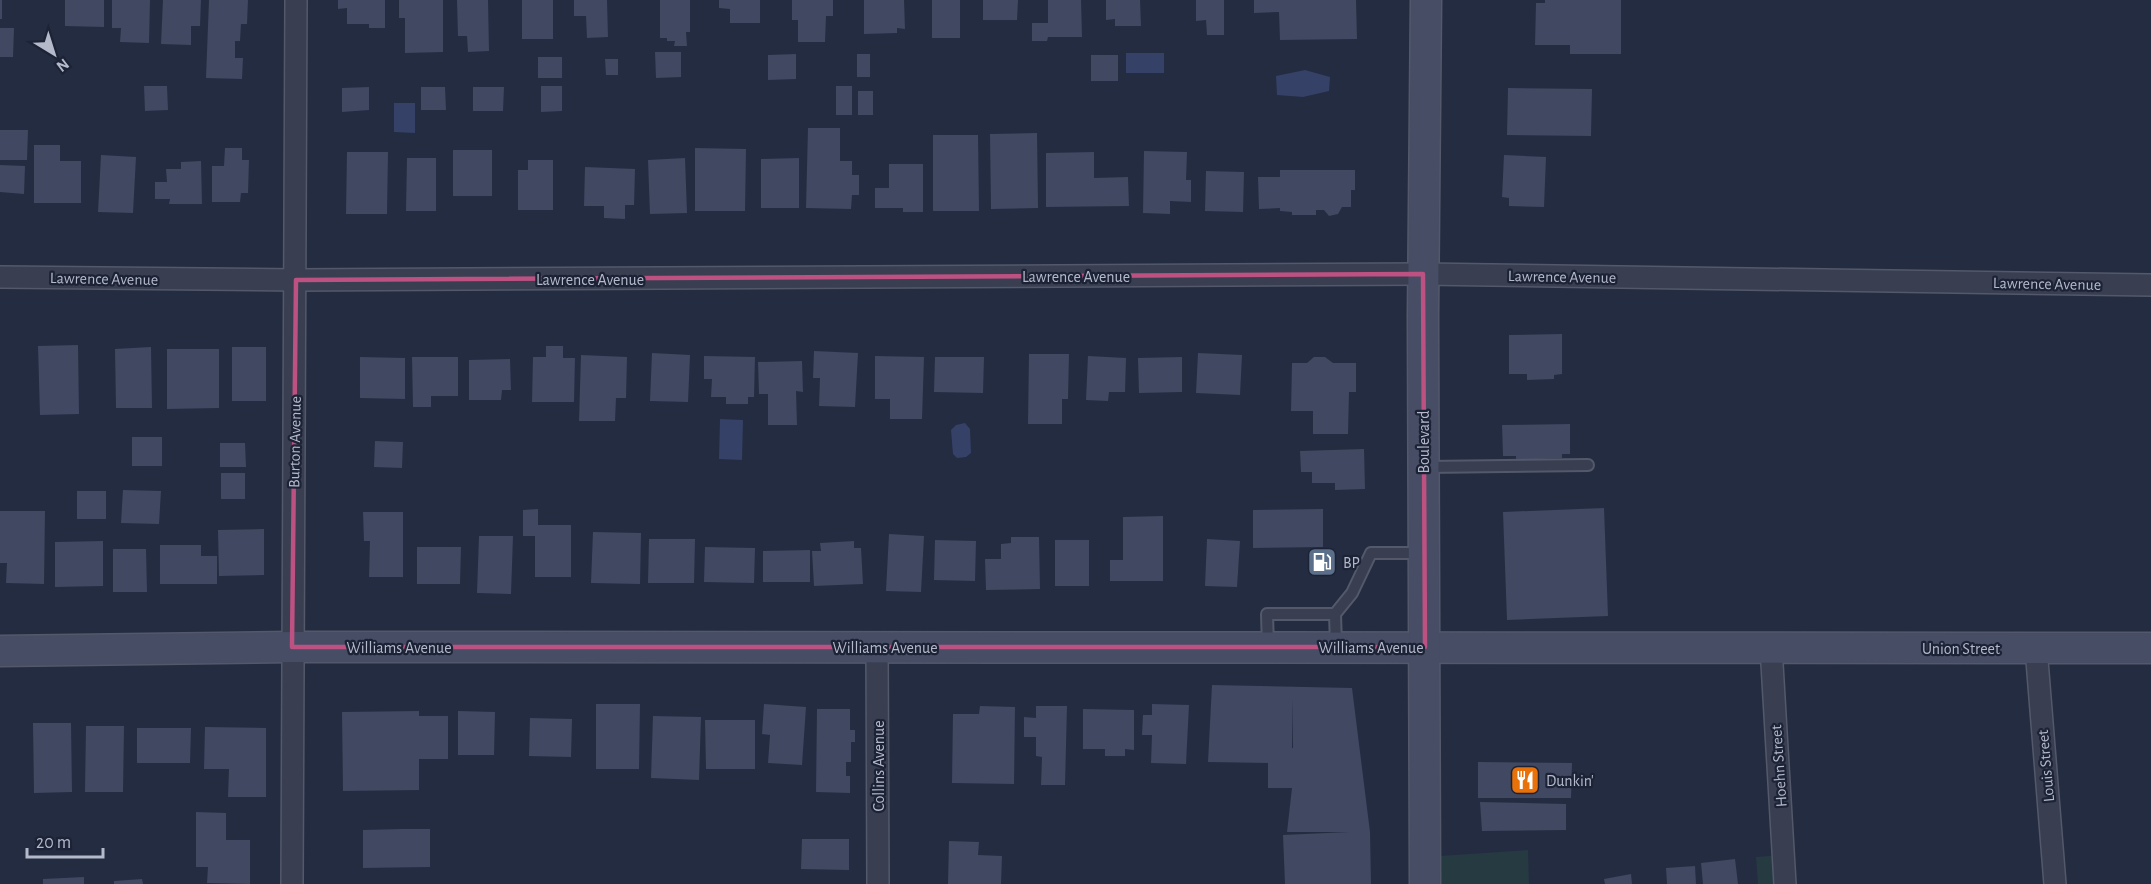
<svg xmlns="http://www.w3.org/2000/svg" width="2151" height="884" viewBox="0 0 2151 884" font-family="'Alegreya Sans',sans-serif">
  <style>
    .green { fill: #263a42 }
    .water { fill: #354167 }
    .building { fill: #404862; fill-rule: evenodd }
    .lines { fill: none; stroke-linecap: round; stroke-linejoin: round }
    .lane-casing { stroke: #53596b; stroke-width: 14 }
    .street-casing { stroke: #53596b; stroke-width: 24 }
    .secondary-casing { stroke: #53596b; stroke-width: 33 }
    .lane { stroke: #393f51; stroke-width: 10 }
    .street { stroke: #393f51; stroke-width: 21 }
    .secondary { stroke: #464d64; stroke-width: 30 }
    .marked { fill: none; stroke: #bd5182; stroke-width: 4.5; stroke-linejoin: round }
    .labels { text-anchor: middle; stroke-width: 4.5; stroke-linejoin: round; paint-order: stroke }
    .street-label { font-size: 16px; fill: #b5bacb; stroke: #1d2336 }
    .poi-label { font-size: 16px; fill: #b5bacb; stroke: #1d2336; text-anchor: start }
  </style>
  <rect width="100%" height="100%" fill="#242c41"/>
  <g class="green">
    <path d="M1528,850L1529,884H1425V857Z"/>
    <path d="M1783,855L1785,884H1758L1756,857Z"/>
  </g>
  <g class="water">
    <rect x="1126" y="53" width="38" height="20"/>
    <path d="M1305,70L1330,77L1329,91L1303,97L1277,95L1276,76Z"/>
    <path d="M394,103H415V133L394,132Z"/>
    <path d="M720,419L743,420L742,460L719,459Z"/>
    <path d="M965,423L970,429L971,453L966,457L957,458L953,454L951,430L956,425Z"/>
  </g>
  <g class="building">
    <rect x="0" y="0" width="2" height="19"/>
    <path d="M65,0H104V27L65,26Z"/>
    <path d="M112,0H150L149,43L120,42L121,28H112Z"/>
    <path d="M163,0H201L200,26H191V45L161,44Z"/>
    <path d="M209,0H248L247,24H241L240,41H235V58H243L242,79L206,78Z"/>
    <path d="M338,0H385V28H369V24H347V8L338,9Z"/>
    <path d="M399,0H443V52L405,53V18H399Z"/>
    <path d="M457,0H488L489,51L468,52L467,36H458Z"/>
    <rect x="522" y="0" width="31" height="39"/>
    <path d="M574,0H607L608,37L587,38L586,16H574Z"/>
    <path d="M660,0H690V32H686L687,46H674L675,41H667V38H660Z"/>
    <path d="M719,0H760V23H730V9L719,8Z"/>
    <path d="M792,0H833V16H826L825,42H798V20H792Z"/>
    <path d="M864,0H904L905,29L897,28V33L864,34Z"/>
    <rect x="932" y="0" width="28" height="38"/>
    <path d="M983,0H1018L1017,20H983Z"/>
    <path d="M1048,0H1081L1082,37H1048L1047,41H1032V23H1048Z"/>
    <path d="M1106,0H1140L1141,26H1115V19L1106,20Z"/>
    <path d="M1196,0H1224V35H1207L1206,20L1196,21Z"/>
    <path d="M1254,0H1356L1357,39L1280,40L1279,12L1254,13Z"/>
    <path d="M1545,0H1621V54H1570V45H1535L1536,3H1545Z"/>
    <path d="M0,28H14L13,57H0Z"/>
    <path d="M655,52H681V77L656,78Z"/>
    <path d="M796,54V79L768,80V55Z"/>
    <rect x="857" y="54" width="13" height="23"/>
    <rect x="1091" y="55" width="27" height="26"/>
    <rect x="538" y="57" width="24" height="21"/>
    <path d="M605,59H618V75H606Z"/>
    <path d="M144,86H167L168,110L145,111Z"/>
    <path d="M541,86H562V111L541,112Z"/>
    <rect x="836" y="86" width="16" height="29"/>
    <path d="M369,87V110L342,112V88Z"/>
    <path d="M421,87H445L446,110H421Z"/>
    <path d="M473,87H504L503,111H473Z"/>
    <path d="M1508,88L1592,89L1591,136L1507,135Z"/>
    <rect x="858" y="91" width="15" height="24"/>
    <path d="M808,128H840V161H852V175H859V195H852L851,209L806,208Z"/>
    <path d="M0,130H28L27,160H0Z"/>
    <path d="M1037,133L1038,208L991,209L990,134Z"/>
    <path d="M933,135H978L979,211H933Z"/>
    <path d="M34,145H60V161H81V203H34Z"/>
    <path d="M225,148H242V160H249L248,193H241L240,202H212V166H224Z"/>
    <path d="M695,148L746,149L745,211H695Z"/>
    <rect x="453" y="150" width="39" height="46"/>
    <path d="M1144,151L1187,152L1186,180H1191V202L1170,201V214L1143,213Z"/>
    <path d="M347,152H388L387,214H346Z"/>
    <path d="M1094,152V178L1128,177L1129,206L1046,207V153Z"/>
    <path d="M101,155L136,157L133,213L98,212Z"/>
    <path d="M1504,155L1546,157L1544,207L1509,206V198L1502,197Z"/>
    <path d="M407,158H436V211H406Z"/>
    <path d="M685,158L687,213L650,214L648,160Z"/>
    <path d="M799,158V208H761V159Z"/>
    <path d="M528,160H553V210H518V170H528Z"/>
    <path d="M201,161L202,204H169L170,199H155V182H167L166,169H181V162Z"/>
    <path d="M889,164H923V212H903V208H875V188H889Z"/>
    <path d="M0,165L25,166L24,194L0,192Z"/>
    <path d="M585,167L635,169L634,205H625V219L604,218V206H584Z"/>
    <path d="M1280,170H1355V190H1351V207H1342L1338,214L1329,216L1324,210H1316V215H1292V212L1280,211V208L1259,209L1258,177H1280Z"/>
    <path d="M1206,171L1244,172L1243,212L1205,211Z"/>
    <path d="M1562,334V374L1554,375V379L1527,380V374H1509V335Z"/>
    <path d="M78,345L79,414L40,415L38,346Z"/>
    <path d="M546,346H563V358H575L574,402H532L533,357H546Z"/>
    <path d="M151,347L152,408H116L115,349Z"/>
    <rect x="232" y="347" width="34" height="54"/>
    <path d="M167,349H219V408L167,409Z"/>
    <path d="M814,351L858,353L855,407L819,406L820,378H813Z"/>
    <path d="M652,353L690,355L688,402L650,401Z"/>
    <path d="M1198,353L1242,355L1240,395L1196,393Z"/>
    <path d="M1029,354H1069L1068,399H1062V424H1028Z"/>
    <path d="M581,355L627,357L626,398H616L615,421H579Z"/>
    <path d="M704,356L755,357L754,397H748V404H726V397H711L712,379H704Z"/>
    <path d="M875,356L924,357L922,419H890V399H875Z"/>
    <path d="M1088,356L1126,358L1125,392H1109L1108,401L1086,400Z"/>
    <path d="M360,357L405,358V399L360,398Z"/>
    <path d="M412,357H458V396H431V407H413Z"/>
    <path d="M935,357H984L983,393L934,392Z"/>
    <path d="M1182,357V392L1139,393L1138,358Z"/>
    <path d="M1314,357H1325L1333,363H1356V392H1349L1348,434H1313V411H1291L1292,363H1307Z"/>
    <path d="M510,359L511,390H502L501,400H469V360Z"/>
    <path d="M802,361L803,392L796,391L797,425H768V394H759L758,362Z"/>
    <path d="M1570,424V454H1562V458L1540,459V464H1516V456H1503L1502,425Z"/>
    <rect x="132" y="437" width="30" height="29"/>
    <path d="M375,441L403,442L402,468L374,467Z"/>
    <path d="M220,443H245L246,467H220Z"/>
    <path d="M1364,449L1365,489L1335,490V483H1312V472H1301L1300,451Z"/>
    <rect x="221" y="473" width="24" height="26"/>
    <path d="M123,490L161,491L159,524L121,523Z"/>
    <rect x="77" y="491" width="29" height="28"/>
    <path d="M1604,508L1608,616L1507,620L1503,512Z"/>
    <path d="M538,509V525H571V577H535V536H523V510Z"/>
    <path d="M1323,509V547L1253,548V510Z"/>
    <path d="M0,511H45L44,584L6,583L7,563H0Z"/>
    <path d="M363,512H403V577H369L370,541H364Z"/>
    <path d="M1163,516V581H1110V560H1123V517Z"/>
    <path d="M264,529V575L219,576L218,530Z"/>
    <path d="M593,532L641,533L640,584L591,583Z"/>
    <path d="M889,534L924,536L921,592L886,591Z"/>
    <path d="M479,536H513L511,594L477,593Z"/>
    <path d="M1011,537H1039L1040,589L986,590L985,559H1001V544L1011,543Z"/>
    <path d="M649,539H695L694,583H648Z"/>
    <path d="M1207,539L1240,541L1237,587L1205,586Z"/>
    <path d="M935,540L976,541L975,581L934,580Z"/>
    <rect x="1055" y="540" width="34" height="46"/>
    <path d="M103,541V586L55,587V542Z"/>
    <path d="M854,541V548H861L863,584L814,586L812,551H821L820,543Z"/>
    <path d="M160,545H201V556H217V584H160Z"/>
    <path d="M417,547H461L460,584H417Z"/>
    <path d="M705,547L755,548L754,583L704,582Z"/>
    <path d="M113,549H146L147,592H113Z"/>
    <path d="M810,550V582H763V551Z"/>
    <path d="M1212,685L1352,688L1370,832L1371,884H1285L1283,835L1349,832H1287L1292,788H1268V763L1208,762ZM1293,699V748H1292Z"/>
    <path d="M596,704H640L639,769H596Z"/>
    <path d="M764,704L806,707L802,765L768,763L770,735L762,734Z"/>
    <path d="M1152,704L1189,705L1186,764L1151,763L1152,735H1142L1143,715H1152Z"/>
    <path d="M980,706L1015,707L1014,784L952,783L953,714H979Z"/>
    <path d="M1036,706H1067L1065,785H1041L1042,757L1036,756V737H1024V717L1036,718Z"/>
    <path d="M817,709H850V730H855V742H851V762H846V776H850V793L816,792Z"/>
    <path d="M1083,709L1134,710V750L1125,749V756H1105V749H1083Z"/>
    <path d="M419,711V716H448V759H419V790L343,791L342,712Z"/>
    <path d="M458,711L495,712L494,755H458Z"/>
    <path d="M653,716L701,717L699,780L651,778Z"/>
    <path d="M530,718L572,719L571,757L529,756Z"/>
    <path d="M705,720H755V769H706Z"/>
    <path d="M33,723H71L72,792L34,793Z"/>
    <path d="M86,726H124L123,792H85Z"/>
    <path d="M205,727L266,728V797H228L229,769H204Z"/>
    <path d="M137,728H191L190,763H137Z"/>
    <path d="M1478,762L1572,763L1571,798H1478Z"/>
    <path d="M1480,802L1566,804V830L1482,831Z"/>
    <path d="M196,812L226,813V840H250V884L207,883L208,867H196Z"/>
    <path d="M402,829H430V867L363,868V830Z"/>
    <path d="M802,839H849V870L801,869Z"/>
    <path d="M949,841L979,842L978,855L1002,856L1001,884H948Z"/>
    <path d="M1735,859L1738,884H1703L1701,863Z"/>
    <path d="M1695,866L1696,884H1667L1666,868Z"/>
    <path d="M1631,874L1632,884H1605L1604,879Z"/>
    <path d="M84,877V884H43V879Z"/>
    <path d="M142,879L143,884H114V881Z"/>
  </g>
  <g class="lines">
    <g class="lane-casing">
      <g id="lane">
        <path d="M1426,467L1588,465"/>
        <path d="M1336,645L1335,614L1352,593L1371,553H1421"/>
        <path d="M1268,647L1267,614H1335"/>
      </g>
    </g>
    <g class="street-casing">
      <g id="street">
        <path d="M0,277L296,280L1423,274L2151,285"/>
        <path d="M877,647L878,884"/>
        <path d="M1771,647L1785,884"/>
        <path d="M2036,648L2055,884"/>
        <path d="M292,884C292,589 296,295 296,0"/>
      </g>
    </g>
    <g class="secondary-casing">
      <g id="secondary">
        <path d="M0,651L292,647L2151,648"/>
        <path d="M1425,884L1423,316L1426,0"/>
      </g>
    </g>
    <use href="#lane" class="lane"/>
    <use href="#street" class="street"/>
    <use href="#secondary" class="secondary"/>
  </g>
  <path class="marked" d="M1423,274L1425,647H292L296,280Z"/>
  <defs>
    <g id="fuel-square" transform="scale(1.5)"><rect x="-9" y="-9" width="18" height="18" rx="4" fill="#5c6f8a" stroke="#1d2336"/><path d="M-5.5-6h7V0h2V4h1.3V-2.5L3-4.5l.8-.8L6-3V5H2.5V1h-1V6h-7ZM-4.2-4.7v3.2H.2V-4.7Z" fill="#fff"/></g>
    <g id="restaurant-square" transform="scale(1.5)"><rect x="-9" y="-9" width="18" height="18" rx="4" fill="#e8710a" stroke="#1d2336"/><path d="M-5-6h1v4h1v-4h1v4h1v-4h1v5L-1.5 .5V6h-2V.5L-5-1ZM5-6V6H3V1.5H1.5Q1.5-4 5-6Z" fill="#fff"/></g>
  </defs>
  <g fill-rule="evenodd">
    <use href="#fuel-square" x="1322" y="562"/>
    <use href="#restaurant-square" x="1525" y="780"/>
  </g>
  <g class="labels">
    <g class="street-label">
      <text x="1076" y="282">Lawrence Avenue</text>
      <text transform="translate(1562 276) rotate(1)" y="6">Lawrence Avenue</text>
      <text transform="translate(104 278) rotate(1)" y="6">Lawrence Avenue</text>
      <text x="590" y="285">Lawrence Avenue</text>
      <text transform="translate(2047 283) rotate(1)" y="6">Lawrence Avenue</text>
      <text transform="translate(294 442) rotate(-89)" y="6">Burton Avenue</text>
      <text transform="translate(1423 442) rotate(-90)" y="6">Boulevard</text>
      <text x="399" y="653">Williams Avenue</text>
      <text x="885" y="653">Williams Avenue</text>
      <text x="1371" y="653">Williams Avenue</text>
      <text x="1961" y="654">Union Street</text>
      <text transform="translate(878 766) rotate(-90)" y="6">Collins Avenue</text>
      <text transform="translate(1778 766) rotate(-94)" y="6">Hoehn Street</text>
      <text transform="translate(2045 766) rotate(-95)" y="6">Louis Street</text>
    </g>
    <g class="poi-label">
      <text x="1343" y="568">BP</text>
      <text x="1546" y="786">Dunkin'</text>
    </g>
  </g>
  <g transform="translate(54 54) rotate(142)" stroke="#1d2336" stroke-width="4.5" paint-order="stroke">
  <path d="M0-4.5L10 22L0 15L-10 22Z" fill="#b5bacb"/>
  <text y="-9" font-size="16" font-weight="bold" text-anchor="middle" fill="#b5bacb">N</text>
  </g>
  <path d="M27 848v9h76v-9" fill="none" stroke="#b5bacb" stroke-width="3"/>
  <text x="36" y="848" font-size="18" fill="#b5bacb" stroke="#1d2336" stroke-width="4.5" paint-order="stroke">20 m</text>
</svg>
